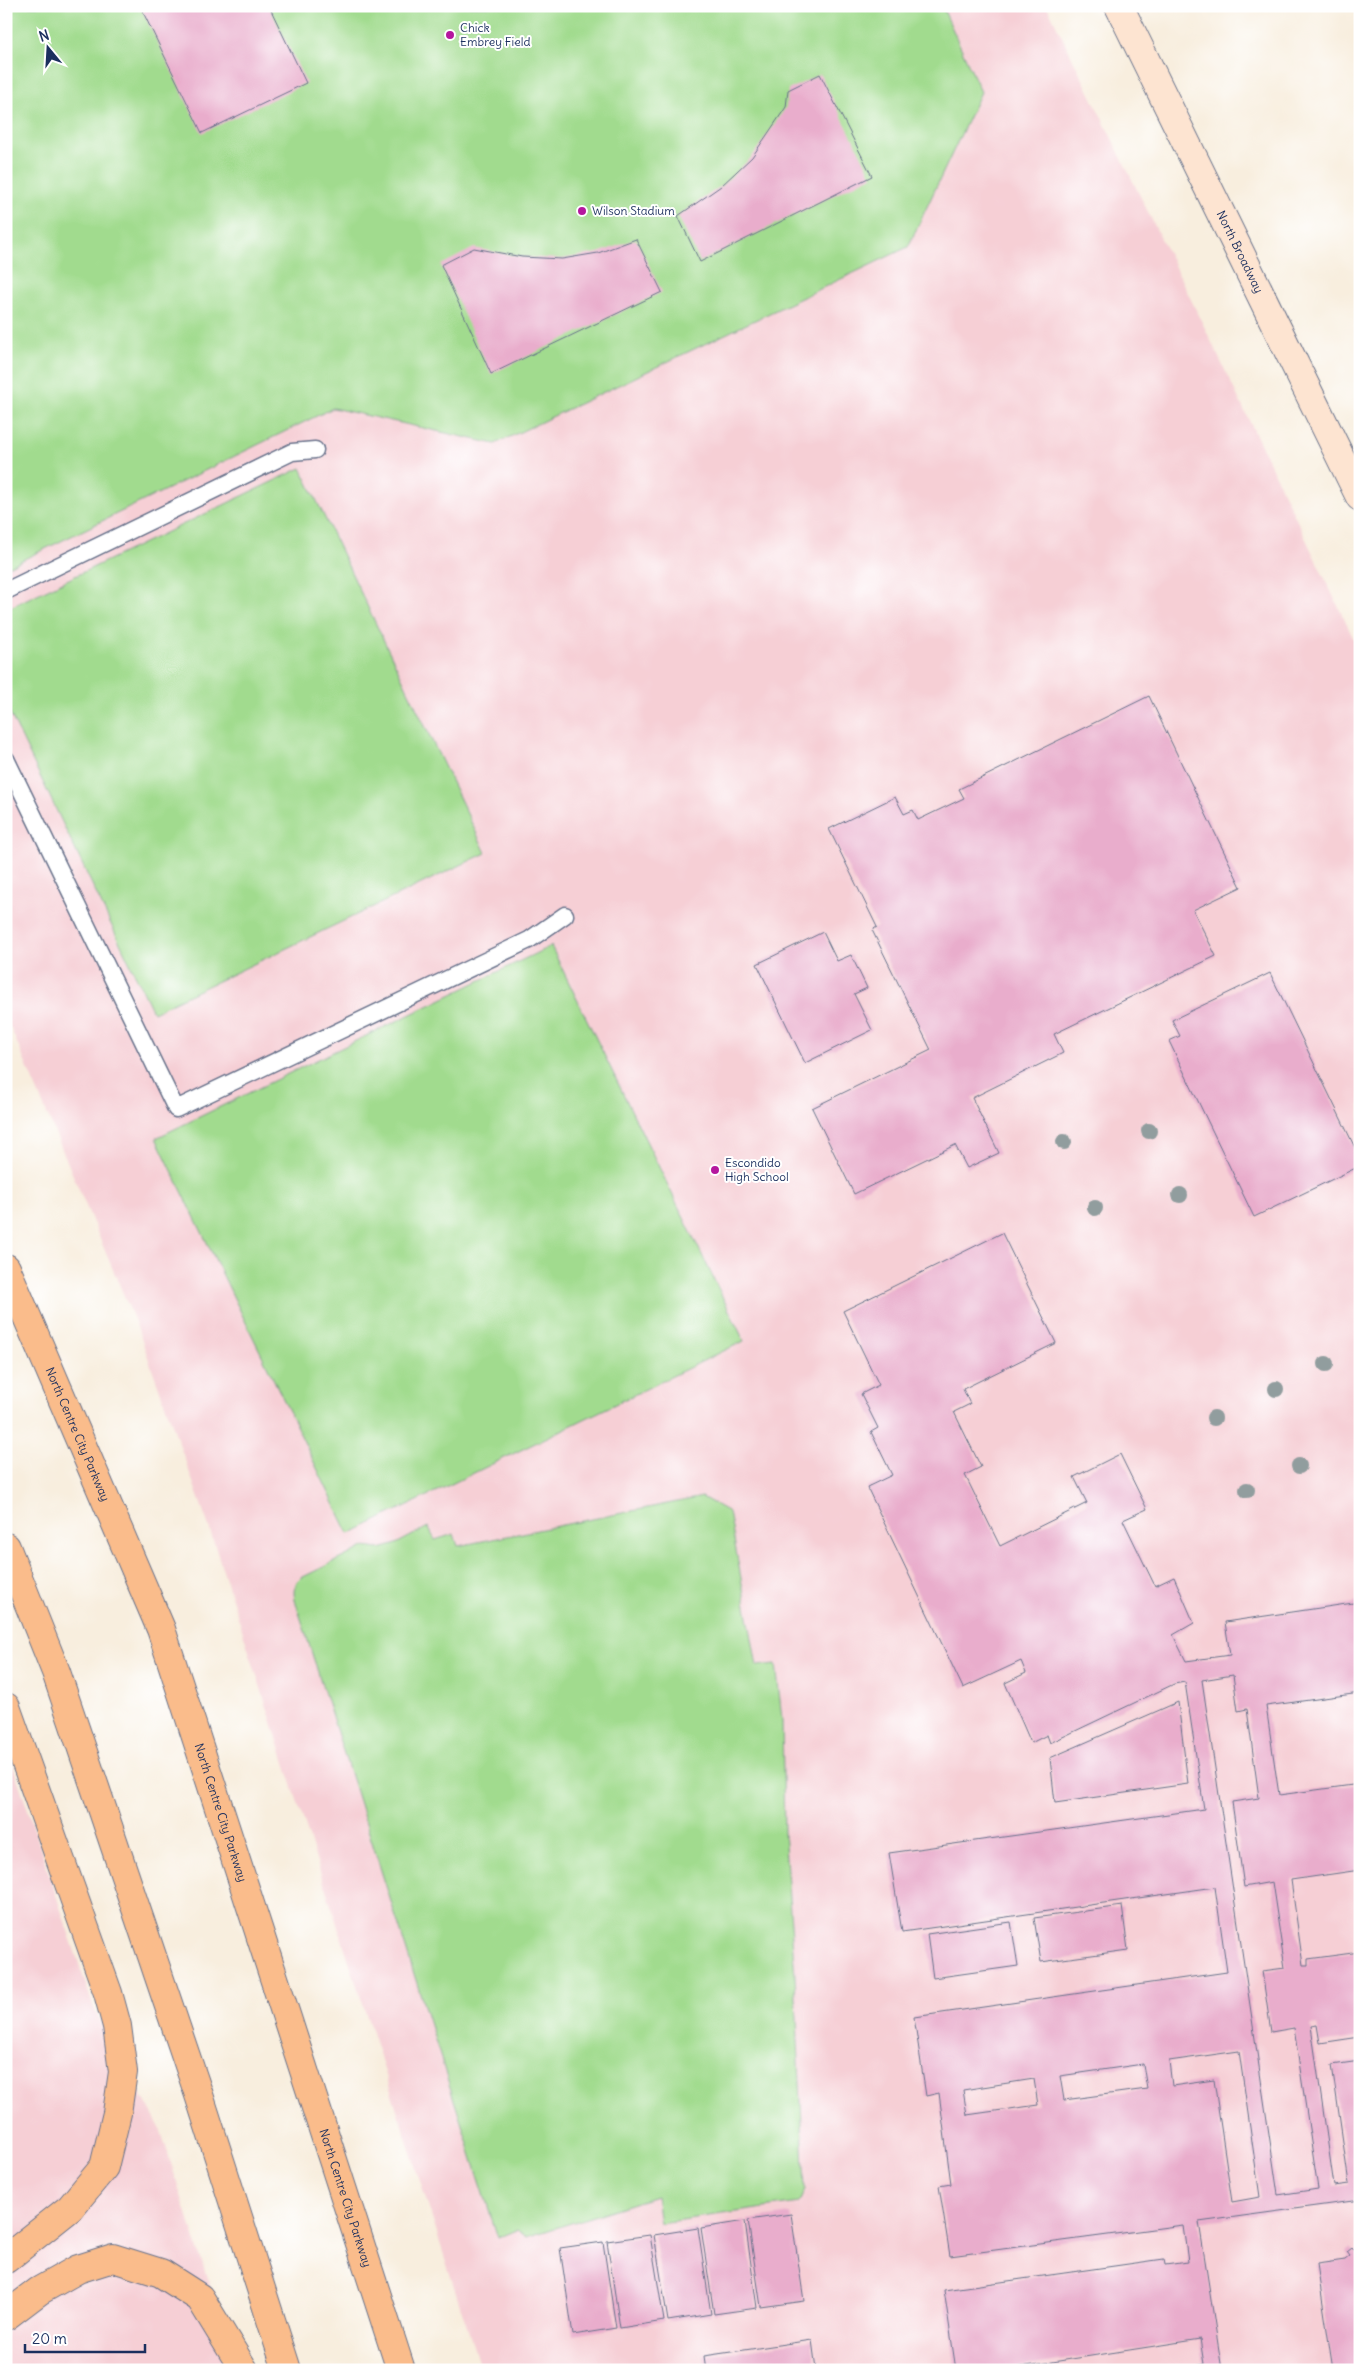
<svg xmlns="http://www.w3.org/2000/svg" width="1366" height="2376" viewBox="0 0 1366 2376" font-family="Delius,sans-serif">
  <style>
    .built { fill: #f6cfd5 }
    .green { fill: #a1db8e; stroke: #5e8576 }
    .building { fill: #e9adcc; fill-rule: evenodd }
    .lines { fill: none; stroke-linecap: round; stroke-linejoin: round }
    .lane-casing { stroke: #68728b; stroke-width: 19 }
    .secondary-casing { stroke: #68728b; stroke-width: 30 }
    .highway-casing { stroke: #68728b; stroke-width: 30 }
    .lane { stroke: #fff; stroke-width: 16 }
    .secondary { stroke: #fde4d1; stroke-width: 28 }
    .highway { stroke: #fabc8b; stroke-width: 28 }
    .tree { fill: #919d9e }
    .poi-dot { fill: #b5179e; stroke: #fff; stroke-width: 2 }
    .labels { text-anchor: middle; stroke-width: 4; stroke-linejoin: round; paint-order: stroke }
    .poi-label { font-size: 12px; fill: #1b2f5e; stroke: #fff; text-anchor: start }
    .street-label { font-size: 12px; fill: #1b2f5e; stroke: #fff }
  </style>
  <rect width="100%" height="100%" fill="#fff"/>
  <filter id="ink" filterUnits="userSpaceOnUse"><feTurbulence type="fractalNoise" baseFrequency=".02" numOctaves="2"/><feDisplacementMap in="SourceGraphic" scale="10" xChannelSelector="R" yChannelSelector="G"/><feConvolveMatrix kernelMatrix="1 2 1 2 8 2 1 2 1" color-interpolation-filters="sRGB"/></filter>
  <filter id="wash" filterUnits="userSpaceOnUse"><feTurbulence type="fractalNoise" baseFrequency=".0096" numOctaves="4" result="noise"/><feDisplacementMap in="SourceGraphic" scale="20" xChannelSelector="R" yChannelSelector="G"/><feGaussianBlur stdDeviation="1.12" result="paint"/><feColorMatrix in="noise" values="0 0 0 0 0 0 0 0 0 0 0 0 0 0 0 0 0 1.4 0 .05"/><feComposite in="paint" operator="in"/></filter>
  <g filter="url(#wash)">
    <rect width="100%" height="100%" fill="#f8eede"/>
    <g class="built">
      <path d="M6,6H1047L1200,318L1360,652V2370H481L207,1521L136,1324L6,1017Z"/>
      <path d="M6,1745L94,2009L160,2128L206,2275L242,2370H6Z"/>
    </g>
    <g class="green">
      <path d="M6,6H942L981,92L908,247L495,444L333,408L6,568Z"/>
      <path d="M301,468L486,853L153,1012L6,705V609Z"/>
      <path d="M551,946L744,1341L349,1534L156,1138Z"/>
      <path d="M702,1497L729,1512L757,1666L776,1664L782,1719L784,1832L795,1976L805,2189L799,2203L660,2223L656,2196L527,2237L517,2230L498,2238L295,1600C293,1590 294,1585 301,1578L364,1547L379,1549L394,1545L428,1527L435,1540L454,1534L458,1546Z"/>
    </g>
    <g id="blocks">
      <g class="building">
        <path d="M140,6H269L306,83L202,133Z"/>
        <path d="M820,74L872,176L700,262L678,216L721,186L752,157L786,107L788,90Z"/>
        <path d="M636,239L662,292L491,374L441,265L474,248L522,257L562,259L598,253Z"/>
        <path d="M1149,696L1241,887L1193,910L1216,956L1054,1034L1063,1053L972,1098L999,1153L967,1168L955,1145L854,1194L812,1108L931,1050L872,930L877,927L829,829L895,797L904,814L913,810L918,820L964,798L959,789Z"/>
        <path d="M823,932L837,961L851,955L867,988L854,994L872,1030L805,1063L757,964Z"/>
        <path d="M1270,973L1360,1158V1166L1254,1217L1169,1041L1180,1036L1172,1020Z"/>
        <path d="M1002,1233L1056,1343L963,1389L970,1404L954,1412L981,1467L965,1475L1000,1546L1087,1503L1074,1477L1120,1454L1147,1509L1123,1520L1155,1586L1174,1577L1194,1623L1173,1635L1186,1661L1230,1655L1225,1622L1360,1602V1693L1266,1706L1279,1795L1360,1784V1870L1291,1880L1303,1965H1308V1959L1360,1952V2037L1320,2043L1317,2025L1311,2026L1334,2186L1349,2184L1332,2065L1360,2061V2200L1199,2222L1222,2370H1174L1204,2364L1200,2339L1001,2370H956L944,2290L1164,2259L1165,2265L1188,2262L1183,2225L950,2256L939,2186L951,2184L939,2093L926,2096L914,2017L1227,1972L1215,1887L902,1932L889,1853L1204,1809L1185,1682L1174,1684L1050,1743L1047,1735L1031,1743L1005,1683L1026,1673L1021,1661L963,1688L867,1487L892,1475L871,1432L878,1428L861,1394L879,1385L843,1311ZM1233,1675L1238,1711L1247,1709L1259,1798L1232,1802L1244,1887L1272,1882L1285,1968L1262,1971L1271,2032L1294,2028L1318,2189L1278,2195L1202,1680ZM1239,2051L1260,2197L1232,2202L1214,2080L1172,2086L1169,2061ZM1143,2064L1147,2089L1064,2100L1060,2076ZM1034,2079L1038,2105L967,2115L963,2090Z"/>
        <path d="M1178,1702L1188,1784L1055,1803L1050,1758Z"/>
        <path d="M1122,1906L1128,1950L1041,1962L1034,1918Z"/>
        <path d="M1011,1922L1018,1966L933,1978L927,1934Z"/>
        <path d="M791,2214L804,2301L761,2307L748,2220Z"/>
        <path d="M745,2221L757,2308L714,2314L701,2228Z"/>
        <path d="M698,2228L711,2314L668,2321L654,2235Z"/>
        <path d="M650,2235L664,2321L620,2328L607,2241Z"/>
        <path d="M603,2242L616,2328L573,2335L560,2248Z"/>
        <path d="M1352,2248L1356,2253L1360,2248V2370H1333L1317,2264L1345,2260L1350,2256L1347,2252Z"/>
        <path d="M812,2340L816,2370H706L704,2356Z"/>
      </g>
    </g>
  </g>
  <g filter="url(#ink)">
    <use href="#blocks" fill-opacity="0" stroke="#68728b" stroke-width="1"/>
    <g class="lines">
      <g class="lane-casing">
        <g id="lane">
          <path d="M6,591L292,452L315,450"/>
          <path d="M6,759L176,1109L529,940L565,915"/>
        </g>
      </g>
      <g class="secondary-casing">
        <g id="secondary">
          <path id="s1" d="M1119,6L1360,497"/>
        </g>
      </g>
      <g class="highway-casing">
        <g id="highway">
          <path id="s2" d="M6,1268L161,1629L401,2370"/>
          <path d="M6,1547L56,1672L199,2095L287,2370"/>
          <path d="M6,1707L108,1993L117,2026L123,2072L117,2113L104,2167L70,2208L6,2259"/>
          <path d="M6,2316L39,2291L78,2269L113,2258L161,2273L200,2298L244,2370"/>
        </g>
      </g>
      <use href="#lane" class="lane"/>
      <use href="#secondary" class="secondary"/>
      <use href="#highway" class="highway"/>
    </g>
    <g class="tree">
      <circle cx="1149" cy="1131" r="8"/>
      <circle cx="1064" cy="1142" r="8"/>
      <circle cx="1180" cy="1195" r="8"/>
      <circle cx="1095" cy="1208" r="8"/>
      <circle cx="1326" cy="1364" r="8"/>
      <circle cx="1276" cy="1389" r="8"/>
      <circle cx="1214" cy="1418" r="8"/>
      <circle cx="1299" cy="1466" r="8"/>
      <circle cx="1247" cy="1490" r="8"/>
    </g>
  </g>
  <g class="poi-dot">
    <circle cx="450" cy="35" r="5"/>
    <circle cx="582" cy="211" r="5"/>
    <circle cx="715" cy="1170" r="5"/>
  </g>
  <g class="labels">
    <g class="poi-label">
      <text x="460" y="32">Chick<tspan x="460" dy="14">Embrey Field</tspan></text>
      <text x="592" y="215">Wilson Stadium</text>
      <text x="725" y="1167">Escondido<tspan x="725" dy="14">High School</tspan></text>
    </g>
    <g class="street-label">
      <text dy="4" stroke="none"><textPath href="#s1" startOffset="274">North Broadway</textPath></text>
      <text dy="4" stroke="none"><textPath href="#s2" startOffset="181">North Centre City Parkway</textPath></text>
      <text dy="4" stroke="none"><textPath href="#s2" startOffset="586">North Centre City Parkway</textPath></text>
      <text dy="4" stroke="none"><textPath href="#s2" startOffset="991">North Centre City Parkway</textPath></text>
    </g>
  </g>
  <rect width="1366" height="2376" fill="none" stroke="#fff" stroke-width="25"/>
  <g transform="translate(48 48) rotate(342)" stroke="#ffffff" stroke-width="4" paint-order="stroke">
  <path d="M0-4L9 19L0 12L-9 19Z" fill="#1b2f5e"/>
  <text y="-8" font-size="14" font-weight="bold" text-anchor="middle" fill="#1b2f5e">N</text>
  </g>
  <path d="M25 2344v8h120v-8" fill="none" stroke="#1b2f5e" stroke-width="2.5"/>
  <text x="32" y="2344" font-size="15" fill="#1b2f5e" stroke="#ffffff" stroke-width="4" paint-order="stroke">20 m</text>
</svg>
